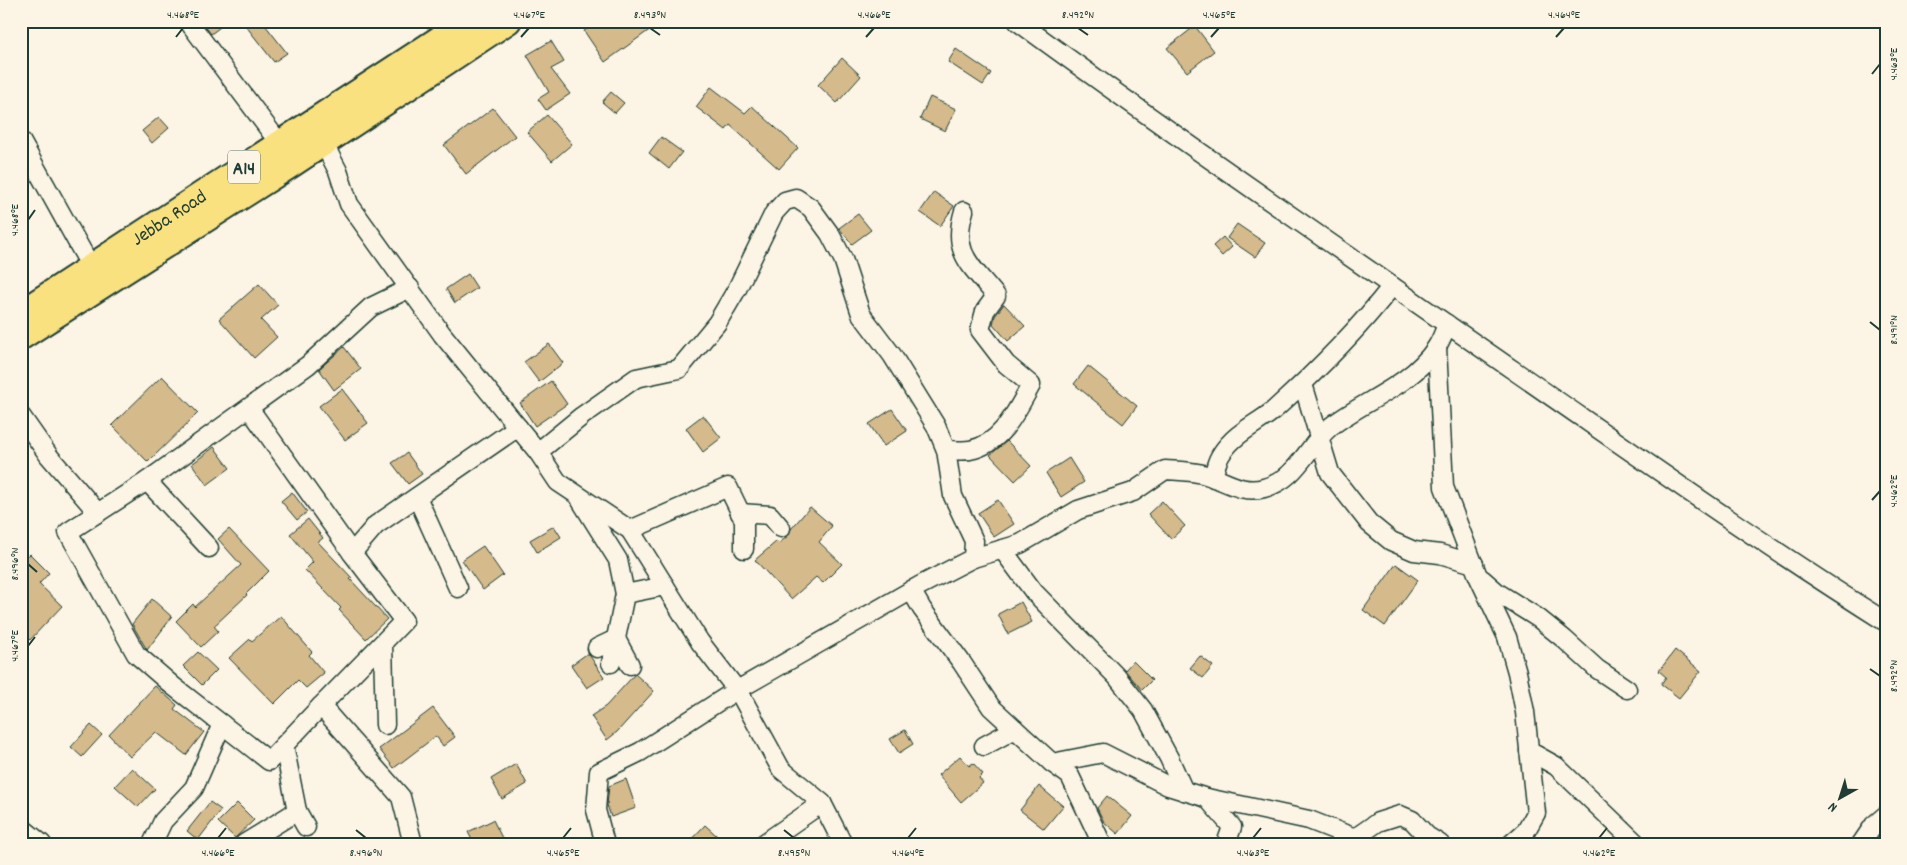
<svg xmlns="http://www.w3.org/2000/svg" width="1907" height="865" viewBox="0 0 1907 865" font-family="Dekko,sans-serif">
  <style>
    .building { fill: #d5ba8b; stroke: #1f3d34 }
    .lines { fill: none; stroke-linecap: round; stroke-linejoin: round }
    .minor-casing { stroke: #1f3d34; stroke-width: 21 }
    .highway-casing { stroke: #1f3d34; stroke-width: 29 }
    .minor { stroke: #fcf5e5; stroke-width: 18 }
    .highway { stroke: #fae180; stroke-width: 25 }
    .ticks { fill: none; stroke: #1f3d34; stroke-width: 2 }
    .labels { text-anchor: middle; stroke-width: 4; stroke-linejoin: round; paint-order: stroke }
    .shield { fill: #fcf5e5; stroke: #617469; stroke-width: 1 }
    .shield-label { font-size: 19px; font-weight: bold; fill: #1f3d34 }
    .street-label { font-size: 20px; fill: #1f3d34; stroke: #fcf5e5 }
    .neatline { fill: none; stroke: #1f3d34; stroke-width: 2 }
    .ticks-label { font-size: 12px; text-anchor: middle; fill: #1f3d34 }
  </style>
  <rect width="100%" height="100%" fill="#fcf5e5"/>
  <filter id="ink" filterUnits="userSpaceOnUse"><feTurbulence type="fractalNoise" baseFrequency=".02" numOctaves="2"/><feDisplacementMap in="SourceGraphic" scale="10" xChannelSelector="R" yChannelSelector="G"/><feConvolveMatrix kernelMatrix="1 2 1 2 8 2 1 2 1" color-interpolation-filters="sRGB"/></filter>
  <g filter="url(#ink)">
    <g class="building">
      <path d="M201,21H228L211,34Z"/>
      <path d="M242,21H262L287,53L274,62Z"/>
      <path d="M599,21H662L605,62L584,31Z"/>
      <path d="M1195,26L1214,51L1187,72L1167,48Z"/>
      <path d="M551,41L564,62L551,69L570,94L546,110L538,99L549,92L527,55Z"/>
      <path d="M956,49L991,73L983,85L948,62Z"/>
      <path d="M842,58L861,76L837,103L818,85Z"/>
      <path d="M711,87L745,113L752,106L798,148L779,169L730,125L726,130L696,107Z"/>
      <path d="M611,92L624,103L615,113L602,102Z"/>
      <path d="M930,97L956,109L945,131L920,119Z"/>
      <path d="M493,108L515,136L466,174L444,145Z"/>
      <path d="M547,115L572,144L552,161L527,132Z"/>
      <path d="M159,117L169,128L152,143L142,131Z"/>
      <path d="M661,137L682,152L669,169L649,153Z"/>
      <path d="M934,192L954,206L940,226L920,212Z"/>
      <path d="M858,214L871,230L852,244L839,228Z"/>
      <path d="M1237,224L1265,243L1255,257L1227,238Z"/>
      <path d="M1223,237L1232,247L1222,256L1213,246Z"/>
      <path d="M468,274L477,288L455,303L446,289Z"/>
      <path d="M259,284L278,305L261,320L277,337L254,358L219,319Z"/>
      <path d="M1004,304L1025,326L1008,341L993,324L995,316Z"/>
      <path d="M549,344L563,363L539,382L524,362Z"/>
      <path d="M344,347L361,369L334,390L319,369Z"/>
      <path d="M1088,366L1137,406L1123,424L1074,384Z"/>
      <path d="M162,376L198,413L148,462L112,425Z"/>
      <path d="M551,381L567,404L535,426L520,403Z"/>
      <path d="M342,389L368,423L345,440L319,406Z"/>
      <path d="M892,409L907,431L884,446L869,424Z"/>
      <path d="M703,415L721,438L703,452L686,428Z"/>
      <path d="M1007,441L1031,466L1015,481L990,455Z"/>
      <path d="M214,447L230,468L207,485L192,464Z"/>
      <path d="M407,453L422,474L408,484L392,463Z"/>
      <path d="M1069,458L1084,482L1061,497L1046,473Z"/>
      <path d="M292,492L307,512L297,520L281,501Z"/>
      <path d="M998,500L1014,524L994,537L978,513Z"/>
      <path d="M1162,501L1185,526L1171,539L1148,514Z"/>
      <path d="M810,507L832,526L819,542L842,564L823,583L816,577L791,599L755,560L777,541L779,543L788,536L791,529Z"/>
      <path d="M308,519L323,538L318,542L352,578L350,579L387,619L366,639L339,610L341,608L305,570L313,562L290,534Z"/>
      <path d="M554,526L561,537L537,552L530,540Z"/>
      <path d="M229,529L269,571L246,594L247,595L214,626L218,631L201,647L176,621L193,604L195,607L241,565L218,539Z"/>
      <path d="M483,546L503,575L483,590L462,560Z"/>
      <path d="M30,554L49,573L39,584L62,606L30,640L21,631V563Z"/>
      <path d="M1396,564L1418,580L1385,626L1363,610Z"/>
      <path d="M152,599L172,617L147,650L132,624Z"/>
      <path d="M1021,602L1032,622L1008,634L998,614Z"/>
      <path d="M281,616L312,652L309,655L324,673L306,688L298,680L274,704L229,658L250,639L252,641Z"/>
      <path d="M1675,650L1701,671L1679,698L1661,684L1666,677L1659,671Z"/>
      <path d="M198,652L217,670L202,685L183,666Z"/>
      <path d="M588,653L604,677L587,688L571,665Z"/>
      <path d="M1200,656L1213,666L1203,678L1190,668Z"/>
      <path d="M1133,661L1152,680L1142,690L1125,670Z"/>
      <path d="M635,674L654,691L617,732L607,740L591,716L606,706Z"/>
      <path d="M155,686L177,705L174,709L204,732L186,755L156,732L130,757L109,735Z"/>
      <path d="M433,708L455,737L443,746L436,736L394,768L379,749Z"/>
      <path d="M91,725L102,735L82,757L71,747Z"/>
      <path d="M905,730L913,744L899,753L890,739Z"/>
      <path d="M960,756L969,766L973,763L983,774L979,778L983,783L961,802L938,775Z"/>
      <path d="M516,764L527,784L502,799L491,779Z"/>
      <path d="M132,768L155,789L138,807L115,786Z"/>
      <path d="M626,779L636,808L611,817L607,805L609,786Z"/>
      <path d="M1039,786L1063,806L1044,829L1020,810Z"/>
      <path d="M1107,796L1132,816L1118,834L1104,822L1097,808Z"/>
      <path d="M210,802L221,810L198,840L187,831Z"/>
      <path d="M237,803L254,820L235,838L218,822Z"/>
      <path d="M493,820L503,840L497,844H474L468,832Z"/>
      <path d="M705,825L726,844H687Z"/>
    </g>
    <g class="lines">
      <g class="minor-casing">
        <g id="minor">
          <path d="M188,21L280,144"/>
          <path d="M1017,21C1181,141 1349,256 1516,372C1639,457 1760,543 1886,622"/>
          <path d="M21,141L91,267"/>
          <path d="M324,144L338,171L349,204L442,334L538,452L558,482L630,530L700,642L740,694L781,769L822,803L843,844"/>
          <path d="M1437,347L1444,487L1478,576L1507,637L1517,672L1525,712L1536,813L1526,831L1511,844"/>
          <path d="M1303,384L1330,473L1369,523L1391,541L1414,551L1440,554L1474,564"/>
          <path d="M249,408L352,553"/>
          <path d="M21,416L49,456L98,513"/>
          <path d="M946,450C954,450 963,451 970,450C1002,444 1017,410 1031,385L1006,364L980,330L985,311L996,296C971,265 951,253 964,211"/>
          <path d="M538,452L582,416L636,378L679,369L717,323L737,289L774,213L785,201L796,198L811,208L830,234L843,259L861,314L892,355L936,426L946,450L953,496L974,541L973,558L919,586L732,693L640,752L599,772L596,810L605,844"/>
          <path d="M1214,478C1215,464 1219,455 1229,444C1241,430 1260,422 1274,410C1316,372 1357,331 1392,286"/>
          <path d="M147,481L308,365L371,307L410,288"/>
          <path d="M417,497L458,588"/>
          <path d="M581,501L618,560L625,594"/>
          <path d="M740,513L770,515L781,528"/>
          <path d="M630,530L728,487L744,520V549"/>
          <path d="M209,548L147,481L68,532L136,654L173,686L269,761L321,706L401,797L413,844"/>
          <path d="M1002,549L1034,592L1117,677L1143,710L1169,758L1184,791"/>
          <path d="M973,558L1020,544L1078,510L1133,492L1165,470C1178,471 1194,471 1206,475C1227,481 1241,494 1264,488C1298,479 1306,447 1330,427C1366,399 1409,387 1436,348C1441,341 1444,332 1447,324"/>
          <path d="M1482,579L1498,593L1538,618L1564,639L1597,669L1627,689"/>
          <path d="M911,590L922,609L962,663L991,707L1052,763L1103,753L1168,786L1207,798L1232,827L1226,844"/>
          <path d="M383,643L385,725"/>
          <path d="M597,648L616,639L630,665"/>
          <path d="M611,663L625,594L665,586"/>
          <path d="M321,706L404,621L352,553L376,525L518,427"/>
          <path d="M984,746L1015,729"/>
          <path d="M1529,751L1556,766L1637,844"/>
          <path d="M1052,763L1070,776L1102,844"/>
          <path d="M1207,798L1309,820L1355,838L1378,822L1400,815L1412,820L1427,836L1440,844"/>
          <path d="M297,811L306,827"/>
          <path d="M21,827L42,844"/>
          <path d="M152,844L163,821L194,788L222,724"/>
          <path d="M244,844L297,811L284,745"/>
          <path d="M763,844L822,803"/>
          <path d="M1861,844L1874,825L1886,815"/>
        </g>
      </g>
      <g class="highway-casing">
        <g id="highway">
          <path id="s1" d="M21,313L467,21"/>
          <path d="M21,337L292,164L508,21"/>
        </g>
      </g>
      <use href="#minor" class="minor"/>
      <use href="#highway" class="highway"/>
    </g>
  </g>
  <path class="ticks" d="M650,28L660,35M1078,28L1088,35M176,37L183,28M521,37L529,28M866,37L874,28M1211,37L1219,28M1556,37L1564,28M1872,74L1880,64M28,220L35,210M1870,322L1880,330M1872,500L1880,491M28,564L37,572M28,646L35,637M1870,669L1880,676M356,830L366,838M784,830L794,838M218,838L226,828M563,838L571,828M908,838L916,828M1253,838L1261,828M1599,838L1607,828"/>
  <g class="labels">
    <rect class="shield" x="228" y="150.5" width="32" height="33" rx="4"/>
    <g class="shield-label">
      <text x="244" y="174">A14</text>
    </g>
    <g class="street-label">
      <text dy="7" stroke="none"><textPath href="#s1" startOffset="176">Jebba Road</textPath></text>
    </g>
  </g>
  <rect width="1907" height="865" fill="none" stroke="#fcf5e5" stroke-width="55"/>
  <g transform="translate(1840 798) rotate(219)" stroke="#fcf5e5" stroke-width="4" paint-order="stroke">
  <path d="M0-4L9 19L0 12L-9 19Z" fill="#1f3d34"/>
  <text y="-8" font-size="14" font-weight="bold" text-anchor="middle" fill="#1f3d34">N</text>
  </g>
  <rect x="28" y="28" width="1852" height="810" class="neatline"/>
  <g class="ticks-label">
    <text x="183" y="18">4.468°E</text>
    <text x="529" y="18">4.467°E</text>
    <text x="650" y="18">8.493°N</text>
    <text x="874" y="18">4.466°E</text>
    <text x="1078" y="18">8.492°N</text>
    <text x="1219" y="18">4.465°E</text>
    <text x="1564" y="18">4.464°E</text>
    <text transform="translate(1893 64) rotate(-90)" y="4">4.463°E</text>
    <text transform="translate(14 220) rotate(-90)" y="4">4.468°E</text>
    <text transform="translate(1893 330) rotate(-90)" y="4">8.491°N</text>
    <text transform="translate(1893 491) rotate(-90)" y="4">4.462°E</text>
    <text transform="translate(14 564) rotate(-90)" y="4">8.496°N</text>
    <text transform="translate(14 646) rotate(-90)" y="4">4.467°E</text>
    <text transform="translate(1893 676) rotate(-90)" y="4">8.492°N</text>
    <text x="218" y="856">4.466°E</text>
    <text x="366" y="856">8.496°N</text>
    <text x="563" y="856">4.465°E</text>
    <text x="794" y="856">8.495°N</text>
    <text x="908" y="856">4.464°E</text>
    <text x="1253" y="856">4.463°E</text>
    <text x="1599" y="856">4.462°E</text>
  </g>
</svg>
